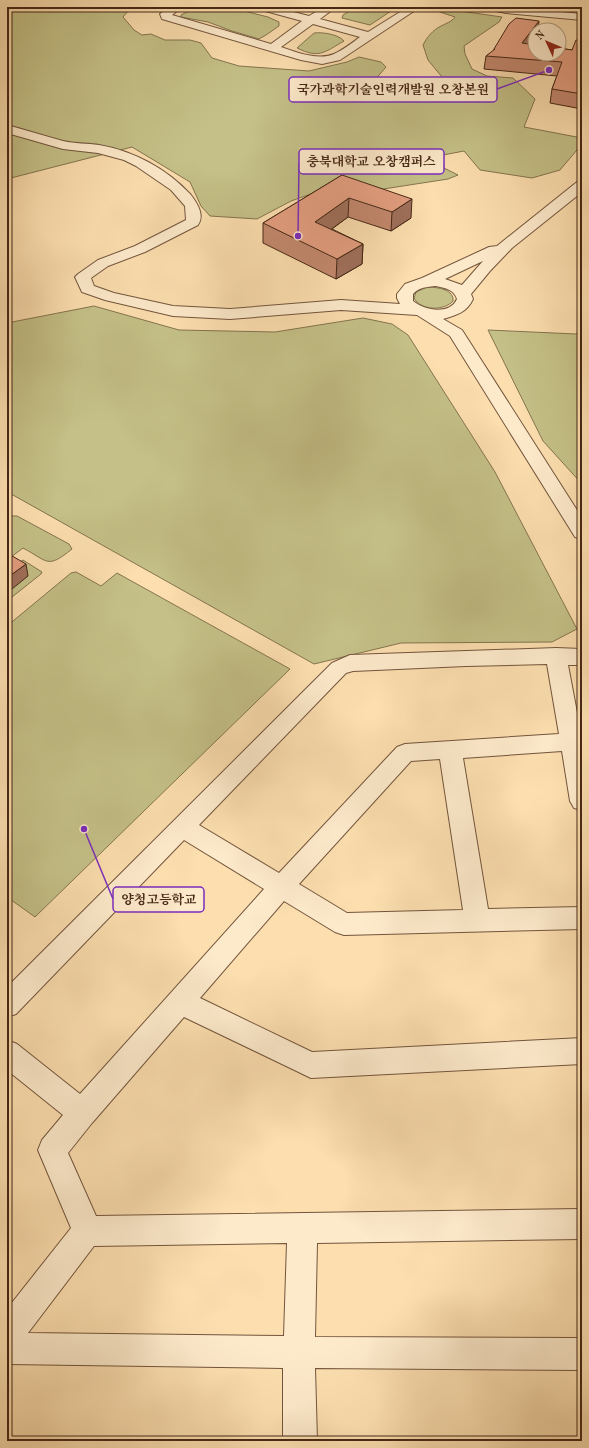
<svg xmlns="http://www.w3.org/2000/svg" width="589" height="1448" viewBox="0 0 589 1448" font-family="'Old Standard TT','Noto Serif KR',serif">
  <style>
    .green { fill: #c4c087; stroke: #84744e }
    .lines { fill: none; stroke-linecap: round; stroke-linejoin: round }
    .minor-casing { stroke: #73553c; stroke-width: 2 }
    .minor { fill: #fdeacb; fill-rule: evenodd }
    .wall { fill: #c3886e; stroke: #452715 }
    .shaded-wall { fill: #9f6f5a; stroke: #452715 }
    .building { fill: #e39e80; stroke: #452715 }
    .leader { fill: none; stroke: #7b2cbf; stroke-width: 1.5 }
    .callout-dot { fill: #7b2cbf; stroke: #fdeacb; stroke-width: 1.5 }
    .callout { fill: #fdeacb; stroke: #7b2cbf; stroke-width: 1.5 }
    .callout-label { font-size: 13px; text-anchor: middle; font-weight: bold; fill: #452715 }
  </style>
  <rect width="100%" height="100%" fill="#fcdeaf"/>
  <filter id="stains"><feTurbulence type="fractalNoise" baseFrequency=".005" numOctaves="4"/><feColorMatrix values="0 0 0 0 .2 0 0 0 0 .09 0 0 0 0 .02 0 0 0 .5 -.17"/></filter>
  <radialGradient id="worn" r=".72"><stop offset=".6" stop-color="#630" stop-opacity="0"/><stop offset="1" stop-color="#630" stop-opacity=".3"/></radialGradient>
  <g class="green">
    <path d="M7,7H151L148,9L140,7L128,11L123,17L134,30L142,35L151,34L165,40H190L201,43L212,58L239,66L309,71L347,62L359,57L381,62L386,67L374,81C395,90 416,85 438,82L442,77L428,60L423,45C427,37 433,30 441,26C447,23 451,22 455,17L437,11L439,8L502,17L499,22L464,46L465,54L472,69L487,76L513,78L535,99L524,127L582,138V144L560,170L532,178L480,170L464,151L443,155L444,168L458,175L448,179L377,190L339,184L291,201L257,219L210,216L201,206L190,182L132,147L7,179Z"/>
    <path d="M228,7L268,17L279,22V26L266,35L259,39L232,31L208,22L181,17V15L195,8Z"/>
    <path d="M356,7H388L394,9L370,25L342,18L343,15Z"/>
    <path d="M314,33C322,32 338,34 344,41C325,52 319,59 297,48Z"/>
    <path d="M431,287C440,288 454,290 453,301C444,311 421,311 414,298L416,292L425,288Z"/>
    <path d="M94,306L179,330L275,332L363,318L392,324L408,335L495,472L577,629L552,642L401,643L314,664L13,495L7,496V323Z"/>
    <path d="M488,330L576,334L582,331V484L543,441Z"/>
    <path d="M7,516H17L69,544L72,549C47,569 49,562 23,548L7,560Z"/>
    <path d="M23,560L42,572L41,574L7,601V593L16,565Z"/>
    <path d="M76,572L101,586L117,573L290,669L35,917L7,897V662L12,658L7,655V626L71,573Z"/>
  </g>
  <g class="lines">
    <g class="minor-casing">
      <g id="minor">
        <path d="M169,7H182L172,15L271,44L302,21L258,9L257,7H274L309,16L324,7H336L320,19L368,32L408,7H420L340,60L322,64L301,60L162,19L160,14ZM313,24L360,37C352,43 343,50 334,54C318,61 296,52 281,47Z"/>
        <path d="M485,7H509L582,14V20L506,13L486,9Z"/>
        <path d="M7,125C26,130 44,136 63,141C75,144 87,143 99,145C134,151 167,169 191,195C197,203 205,215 198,225L145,252L108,266L91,278L94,286L114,293L173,306L230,309L341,300L400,304L397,298V294L405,284L422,278L489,247L497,246L577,182L582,181V192L512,248L490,271L471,294L473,299C467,312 457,315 443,319L462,330L582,518V539L575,537L450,336L417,315L341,310L230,319L173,316L105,300L82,292L75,277L78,274L98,260L135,246L186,220L185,206L171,190L136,166L124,160L98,153L63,149L7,133ZM483,261L462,285L445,279ZM436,286C444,288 454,289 457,299C450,315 425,311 413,301V294C419,287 427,287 436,286Z"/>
        <path d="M556,648L582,649V665H568L582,739V810L574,808L570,801L562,751L463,758L488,909L582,907V929L344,935L335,932L284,901L200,998L312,1052L582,1038V1064L311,1078L184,1017L92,1123L68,1153L96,1216L582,1209V1239L317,1243L315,1337L582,1338V1370L315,1368L317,1441H283V1368L7,1364V1309L71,1228L38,1150L42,1140L63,1115L7,1070V1040L17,1044L80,1094L264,889L184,840L16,1014L7,1017V987L332,663L350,655ZM547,664L559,734L405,744L397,747L279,873L199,825L346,673L353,671L466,666ZM440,759L463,910L347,913L299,884L411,761ZM287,1243L284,1336L28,1333L94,1246Z"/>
      </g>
    </g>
    <use href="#minor" class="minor"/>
  </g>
  <g class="wall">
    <path d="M535,38L530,44L572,50L582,41V109L550,103L552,89L557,76L484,69L486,56L494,51V49Z"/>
    <path d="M342,175L411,218L391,231L348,217L332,229L363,244L362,264L336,279L263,243V223Z"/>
  </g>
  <g class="shaded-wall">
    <path d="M539,21L538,30H535V38L521,57L522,43Z"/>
    <path d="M349,198L348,217L315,241V222Z"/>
    <path d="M412,199L411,218L391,231L392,212Z"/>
    <path d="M363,244L362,264L336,279L337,259Z"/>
    <path d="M26,564L28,576L7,593V578Z"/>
  </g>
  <g class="building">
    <path d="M516,18L539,21L522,43L535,45V54H559V48L572,50L576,40L582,41V94L552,89L562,62L486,56L495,49H494L509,24Z"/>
    <path d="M342,175L412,199L392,212L349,198L315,222L363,244L337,259L263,223Z"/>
    <path d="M7,553L26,564L7,578Z"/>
  </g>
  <path class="leader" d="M549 70L497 89M298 236L299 162M84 829L113 899"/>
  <g class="callout-dot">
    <circle cx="549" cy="70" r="4"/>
    <circle cx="298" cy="236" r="4"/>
    <circle cx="84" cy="829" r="4"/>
  </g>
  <g class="callout">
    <rect x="289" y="77" width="208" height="25" rx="4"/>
    <rect x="299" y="149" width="145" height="25" rx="4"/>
    <rect x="113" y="887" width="91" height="25" rx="4"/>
  </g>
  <g class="callout-label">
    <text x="393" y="94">국가과학기술인력개발원 오창본원</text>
    <text x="371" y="166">충북대학교 오창캠퍼스</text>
    <text x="159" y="904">양청고등학교</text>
  </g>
  <rect width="589" height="1448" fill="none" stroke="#fcdeaf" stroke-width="24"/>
  <rect x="8" y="8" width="573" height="1432" fill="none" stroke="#452715" stroke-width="2"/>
  <rect x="12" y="12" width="565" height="1424" fill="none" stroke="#452715"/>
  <g transform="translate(547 42) rotate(314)"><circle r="19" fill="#fdeacb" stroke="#b39c82"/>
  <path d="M0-3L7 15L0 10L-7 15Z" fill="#8f2418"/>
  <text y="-6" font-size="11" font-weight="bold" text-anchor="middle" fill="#452715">N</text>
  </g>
  <rect width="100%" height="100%" filter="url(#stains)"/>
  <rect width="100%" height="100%" fill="url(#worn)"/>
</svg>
